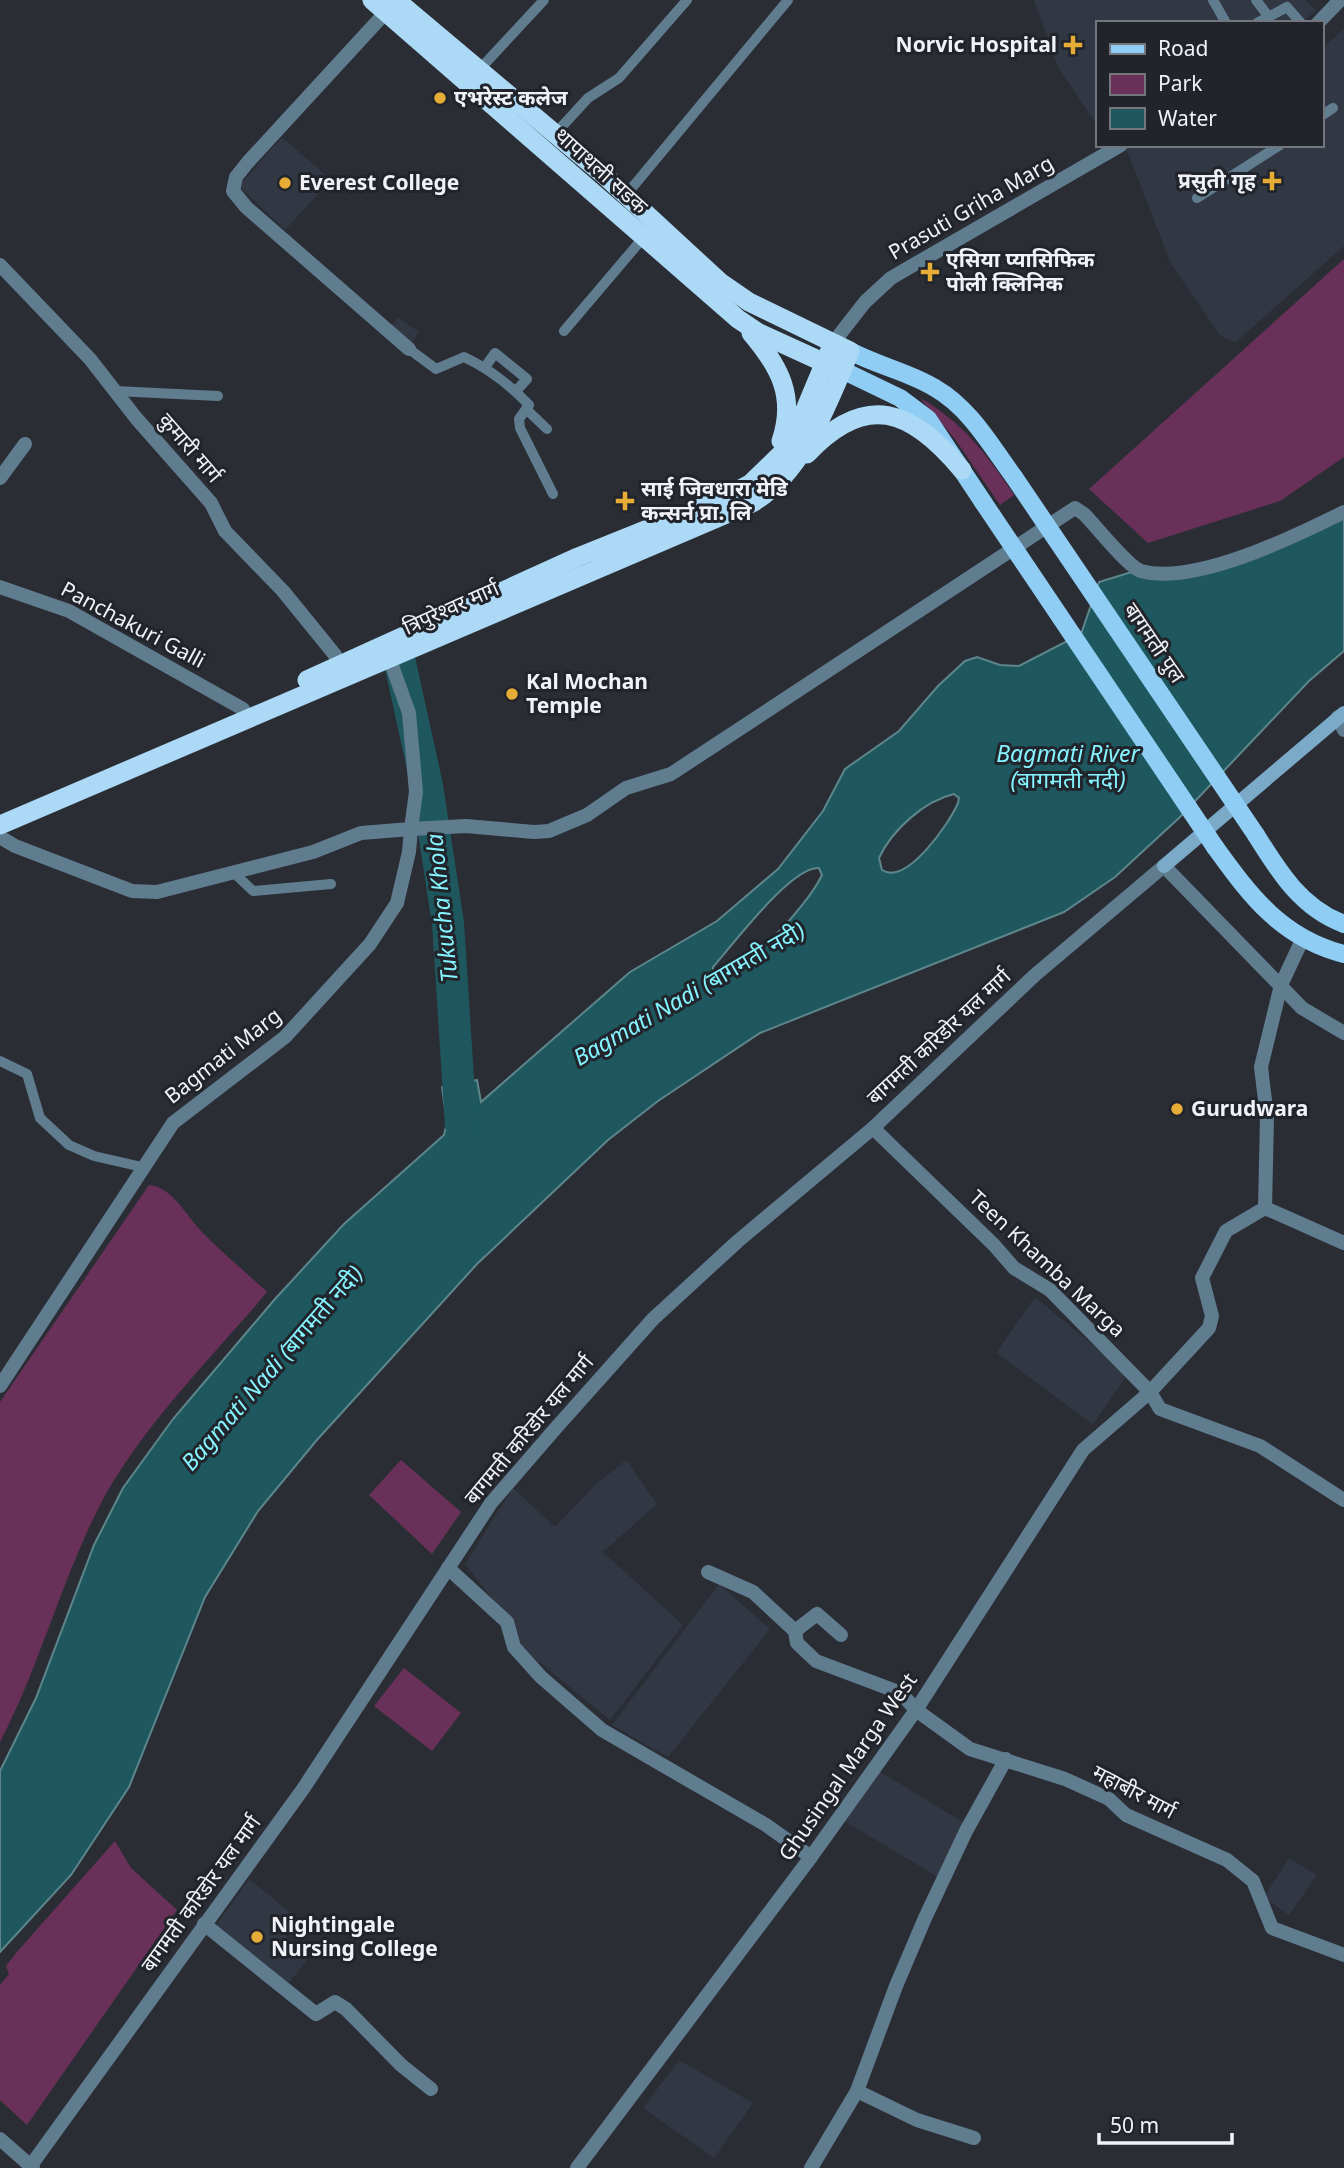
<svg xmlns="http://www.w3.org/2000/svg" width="1344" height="2168" viewBox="0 0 1344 2168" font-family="'Noto Sans','Noto Sans Devanagari',sans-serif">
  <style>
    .built { fill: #323744 }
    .green { fill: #693159 }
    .water { fill: #1e585e; stroke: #5d868c; stroke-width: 2; fill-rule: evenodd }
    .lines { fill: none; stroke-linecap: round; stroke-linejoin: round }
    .river { stroke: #1e585e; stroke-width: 32 }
    .service { stroke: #607d90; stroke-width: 10 }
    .minor { stroke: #607d90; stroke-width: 14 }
    .tertiary { stroke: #607d90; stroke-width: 14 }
    .secondary { stroke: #7baac8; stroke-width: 14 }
    .primary { stroke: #8fcdf4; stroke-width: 18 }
    .trunk { stroke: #acdaf6; stroke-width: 19 }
    .primary-bridge { stroke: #8fcdf4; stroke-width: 18 }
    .poi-dot { fill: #e7ac36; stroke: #21242b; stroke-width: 2.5 }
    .labels { text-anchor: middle; stroke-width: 6; stroke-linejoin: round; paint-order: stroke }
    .poi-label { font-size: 21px; font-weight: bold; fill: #f0f2f7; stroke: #21242b; text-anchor: start }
    .street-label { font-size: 21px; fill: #f0f2f7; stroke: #21242b }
    .water-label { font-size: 23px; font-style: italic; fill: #85f4ff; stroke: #21242b }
  </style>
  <rect width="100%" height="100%" fill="#2b2d35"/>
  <g class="built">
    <path d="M1034,0H1306L1316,11L1300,23H1097V125L1058,67Z"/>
    <path d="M1344,29V246L1235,343L1220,335L1171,264L1126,148L1132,145H1321V40L1325,46Z"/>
    <path d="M282,137L331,180L285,230L239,186Z"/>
    <path d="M398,317L419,332L409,346L388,331Z"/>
    <path d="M1035,1297L1128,1374L1093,1424L996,1353Z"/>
    <path d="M626,1460L657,1504L603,1552L683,1625L610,1720L515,1642L507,1617L465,1564L513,1488L555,1527L596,1484Z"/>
    <path d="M719,1584L770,1629L668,1757L612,1725Z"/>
    <path d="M879,1771L964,1823L940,1878L844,1821Z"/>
    <path d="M1289,1858L1317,1875L1289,1915L1264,1897Z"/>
    <path d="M249,1879L292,1914L280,1931L310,1956L288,1984L215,1927Z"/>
    <path d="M679,2060L753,2103L714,2158L643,2108Z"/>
  </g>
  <g class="green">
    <path d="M1344,259V457L1280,501L1148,543L1089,489Z"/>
    <path d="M920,398C963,422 987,455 1014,495L1000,505L955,439Z"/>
    <path d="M149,1185C174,1188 186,1216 202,1232C222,1253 246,1272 267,1292C213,1356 149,1419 107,1492C63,1572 42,1662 0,1742V1402Z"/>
    <path d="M401,1460L461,1512L432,1554L369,1495Z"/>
    <path d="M404,1668L461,1713L432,1751L374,1706Z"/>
    <path d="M115,1841L131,1868L177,1910L27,2125L0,2100V1985L9,1974L6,1966L17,1952Z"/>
  </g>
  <path class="water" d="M1344,512V651L1309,681L1180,817L1115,877L1064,912L760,1033L658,1101L608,1140L477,1264L316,1441L258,1511L205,1597L129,1787L71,1875L0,1952V1771L36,1698L94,1545L123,1488L173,1419L275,1299L344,1224L444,1135L447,1123L442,1087L477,1080L481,1102L630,972L717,921L778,869L823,811L845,769L899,731L938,686L965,661L977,657L1000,665L1019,666L1081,634L1099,582L1138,570L1196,569ZM954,794L959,798L958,803C950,822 907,886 882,870L879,858C892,830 924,801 954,794ZM819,868L822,875C807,906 749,972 713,971V967C732,946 791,866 819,868Z"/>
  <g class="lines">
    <path class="river" d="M400,663L427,786L448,923L461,1125"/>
    <g class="service">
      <path d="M1213,0L1226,23"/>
      <path d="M1256,0L1268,16"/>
      <path d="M1257,23L1287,7L1301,23"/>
      <path d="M479,70L544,0"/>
      <path d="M1321,116L1333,108"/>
      <path d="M555,134L588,98L619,78L687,0"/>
      <path d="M626,195L788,0"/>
      <path d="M1197,198L1280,145"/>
      <path d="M564,331L643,238"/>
      <path d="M409,349L436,369L464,357C490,369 510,385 529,405L519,419L520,428L553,494"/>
      <path d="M485,367L495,353L527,379L516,391"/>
      <path d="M115,391L218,396"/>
      <path d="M526,409L547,429"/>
      <path d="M232,871L253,891L331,884"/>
      <path d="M0,1061L27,1074L40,1118L69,1145L94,1156L142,1167"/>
    </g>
    <g class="minor">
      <path d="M386,12L248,162L236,177L233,191L246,207L409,349"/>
      <path d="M1318,23L1340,0"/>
      <path d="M0,265L90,359L136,418L211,503L225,531L283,591L335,655L339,666"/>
      <path d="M833,343L865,302L891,278L1121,145"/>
      <path d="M0,478L25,444"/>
      <path d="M0,587L69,611L243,709"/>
      <path d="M1338,717L1344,730"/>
      <path d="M0,837L15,846L132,891L157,892L313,852L361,833L411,829L416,792L409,713L390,660"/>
      <path d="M1164,866L1302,1008L1344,1033"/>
      <path d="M873,1128L994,1245L1014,1268L1050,1290L1150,1392L1160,1409L1260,1446L1344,1500"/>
      <path d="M1265,1208L1344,1243"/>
      <path d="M0,1386L173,1123L285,1037L370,944L397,903L409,852L411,829L466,826L534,832L549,831L587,815L626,788L671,774L1075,508L1084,514C1096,526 1128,567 1141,571C1194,586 1296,536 1344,512"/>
      <path d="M448,1568L507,1622L514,1647L541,1677L602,1730L766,1825L811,1857"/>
      <path d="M708,1572L753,1592L795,1631L797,1643L816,1661L901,1693L916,1710L970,1749L1065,1779L1109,1799L1126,1815L1227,1860L1253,1881L1272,1928L1344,1955"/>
      <path d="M795,1631L817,1614L841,1635"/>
      <path d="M204,1924L316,2014L335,2002L346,2009L401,2065L431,2089"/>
      <path d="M857,2091L917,2120L974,2138"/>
      <path d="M0,2139L33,2168"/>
      <path d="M577,2168L811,1857L916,1710L1083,1450L1150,1392L1209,1328L1212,1316L1202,1278L1226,1231L1265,1208L1267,1117L1261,1067L1281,985L1302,940"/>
      <path d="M811,2168L857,2091L896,1986L925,1918L966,1831L1006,1759"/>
    </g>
    <path class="tertiary" d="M29,2168L303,1789L491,1503L555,1429L653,1319L738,1241L873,1128L1035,975L1164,866"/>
    <path class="secondary" d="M1164,866L1344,713"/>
    <g class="primary">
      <path d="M850,351C878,366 909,372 935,388C970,408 991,446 1014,477"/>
      <path d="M842,370L900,398L928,419L983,502"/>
      <path d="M1256,835C1279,872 1301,908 1344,924"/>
      <path d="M1215,847C1251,897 1282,938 1344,954"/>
    </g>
    <g class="trunk">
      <path d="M372,0L738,319L759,333L838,369"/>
      <path d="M751,333C780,367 796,397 781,441"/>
      <path d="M807,454C866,391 911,409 962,470"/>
      <path d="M307,680L578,557L720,500L750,484L782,453L794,436L833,343"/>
      <path d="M0,825L752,503C803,473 828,403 850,351L749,302L720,282L604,175L396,0"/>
    </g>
    <g class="primary-bridge">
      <path d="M1014,477L1256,835"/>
      <path d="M983,502L1215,847"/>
    </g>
  </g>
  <g class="poi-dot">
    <path d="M1069.5 34.5h7v7h7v7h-7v7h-7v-7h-7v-7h7z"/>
    <circle cx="440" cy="98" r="7"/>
    <path d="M1268.5 170.5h7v7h7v7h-7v7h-7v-7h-7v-7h7z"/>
    <circle cx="285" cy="183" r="7"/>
    <path d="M926.5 261.5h7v7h7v7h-7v7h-7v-7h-7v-7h7z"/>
    <path d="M621.5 490.5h7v7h7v7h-7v7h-7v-7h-7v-7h7z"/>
    <circle cx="512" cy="694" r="7"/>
    <circle cx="1177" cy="1109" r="7"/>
    <circle cx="257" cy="1937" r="7"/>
  </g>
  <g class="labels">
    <g class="poi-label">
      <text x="1057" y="52" text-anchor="end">Norvic Hospital</text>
      <text x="454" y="105">एभरेस्ट कलेज</text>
      <text x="1256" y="188" text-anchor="end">प्रसुती गृह</text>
      <text x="299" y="190">Everest College</text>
      <text x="946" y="267">एसिया प्यासिफिक<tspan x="946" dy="24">पोली क्लिनिक</tspan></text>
      <text x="641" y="496">साई जिवधारा मेडि<tspan x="641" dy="24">कन्सर्न प्रा. लि</tspan></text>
      <text x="526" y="689">Kal Mochan<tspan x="526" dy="24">Temple</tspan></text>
      <text x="1191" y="1116">Gurudwara</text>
      <text x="271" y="1932">Nightingale<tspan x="271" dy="24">Nursing College</tspan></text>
    </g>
    <g class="street-label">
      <text transform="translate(601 171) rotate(42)" y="7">थापाथली सडक</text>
      <text transform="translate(971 208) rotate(-30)" y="7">Prasuti Griha Marg</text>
      <text transform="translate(190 448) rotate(49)" y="7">कुमारी मार्ग</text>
      <text transform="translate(451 608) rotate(-24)" y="7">त्रिपुरेश्वर मार्ग</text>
      <text transform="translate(133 625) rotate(28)" y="7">Panchakuri Galli</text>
      <text transform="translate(1154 643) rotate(56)" y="7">बागमती पुल</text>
      <text transform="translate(939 1037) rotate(-43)" y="7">बागमती करिडोर यल मार्ग</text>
      <text transform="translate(223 1056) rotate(-38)" y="7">Bagmati Marg</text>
      <text transform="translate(1047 1264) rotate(43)" y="7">Teen Khamba Marga</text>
      <text transform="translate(529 1430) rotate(-50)" y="7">बागमती करिडोर यल मार्ग</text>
      <text transform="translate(848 1767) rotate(-55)" y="7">Ghusingal Marga West</text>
      <text transform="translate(1134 1792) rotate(28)" y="7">महाबीर मार्ग</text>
      <text transform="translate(201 1894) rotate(-54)" y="7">बागमती करिडोर यल मार्ग</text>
    </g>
    <g class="water-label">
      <text x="1068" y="762">Bagmati River<tspan x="1068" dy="26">(बागमती नदी)</tspan></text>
      <text transform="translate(442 908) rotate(-96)" y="8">Tukucha Khola</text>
      <text transform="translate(689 994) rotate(-30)" y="8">Bagmati Nadi (बागमती नदी)</text>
      <text transform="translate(272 1368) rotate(-49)" y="8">Bagmati Nadi (बागमती नदी)</text>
    </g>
  </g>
  <rect x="1096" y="21" width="228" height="126" fill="#21242b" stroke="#74767d" stroke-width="2"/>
  <rect x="1110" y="44" width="35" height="10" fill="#8fcdf4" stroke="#74767d" stroke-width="2"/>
  <text x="1158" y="56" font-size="21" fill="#f0f2f7">Road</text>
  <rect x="1110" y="74" width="35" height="21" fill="#693159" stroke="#74767d" stroke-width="2"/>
  <text x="1158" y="91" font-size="21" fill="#f0f2f7">Park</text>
  <rect x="1110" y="108" width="35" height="21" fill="#1e585e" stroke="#74767d" stroke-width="2"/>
  <text x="1158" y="126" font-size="21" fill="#f0f2f7">Water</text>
  <path d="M1099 2133v10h133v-10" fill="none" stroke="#f0f2f7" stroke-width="3.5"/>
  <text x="1110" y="2133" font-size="21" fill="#f0f2f7" stroke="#21242b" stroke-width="5" paint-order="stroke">50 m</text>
</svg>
